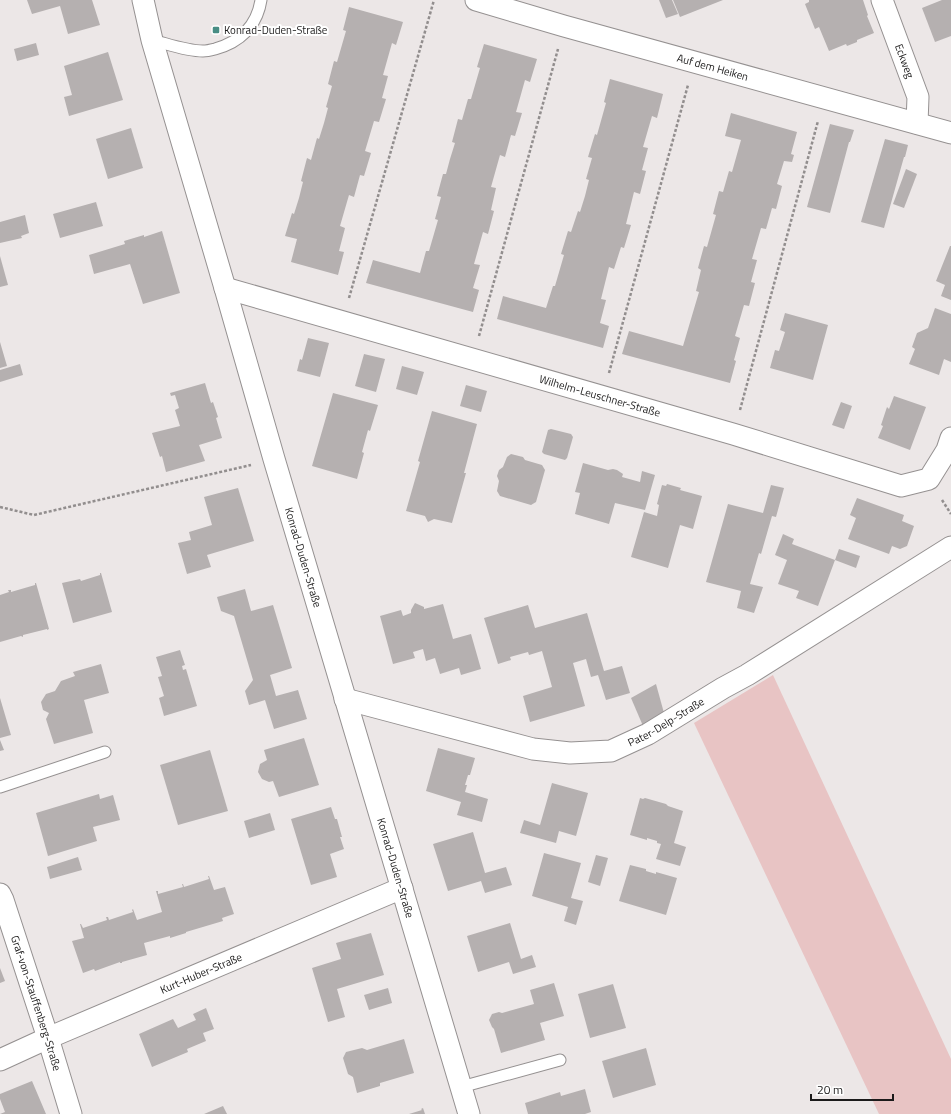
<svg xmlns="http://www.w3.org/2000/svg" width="951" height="1114" viewBox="0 0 951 1114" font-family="'Titillium Web',sans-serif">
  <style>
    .green { fill: #e8c4c4 }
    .building { fill: #b5b0b0 }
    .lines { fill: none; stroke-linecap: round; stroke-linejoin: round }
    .service-casing { stroke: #959191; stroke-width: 13 }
    .minor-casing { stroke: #959191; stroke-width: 23 }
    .path { stroke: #928e8e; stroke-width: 2.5; stroke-dasharray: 3 2; stroke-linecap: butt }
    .service { stroke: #fff; stroke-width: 11 }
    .minor { stroke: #fff; stroke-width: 21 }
    .poi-dot { fill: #488d84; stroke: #fff; stroke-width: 1.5 }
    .labels { text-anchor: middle; stroke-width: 4; stroke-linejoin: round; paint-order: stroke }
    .poi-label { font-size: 11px; fill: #1b1a1a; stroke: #fff; text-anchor: start }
    .street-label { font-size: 11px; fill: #1b1a1a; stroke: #fff }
  </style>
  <rect width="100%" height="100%" fill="#ece7e7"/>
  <path class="green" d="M773,675L951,1059V1114H879L694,723Z"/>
  <g class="building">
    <path d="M27,0H92L100,25L68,34L60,6L32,14Z"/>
    <path d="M659,0H672L678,14L666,18Z"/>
    <path d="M673,0H723L680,17Z"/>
    <path d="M809,0H863L868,15L867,16L874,33L857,40V42L847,46L846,44L829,51L819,27L815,29L805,4L809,2Z"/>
    <path d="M942,0H951V36L935,42L922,8Z"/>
    <path d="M349,7L403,22L396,45L392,43L383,75L388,76L382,98L386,99L379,122L374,121L365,151L371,153L364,176L360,175L354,197L349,195L340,226L345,228L339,251L344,252L338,275L291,262L297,239L285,236L292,213L294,214L299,198L303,182L301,181L307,158L311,160L317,138L319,139L324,123L328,108L326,107L332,86L328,84L334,61L337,62L346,31L343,30Z"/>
    <path d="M36,43L39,55L17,61L14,49Z"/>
    <path d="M484,44L537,59L530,82L525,80L516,112L522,113L515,136L511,135L505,157L500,155L491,187L496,188L491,210L494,211L488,234L483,232L474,264L480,265L473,288L479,290L473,312L366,283L373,260L420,273L426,251H429L438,220L435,219L441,197L437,196L443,174H446L450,159L455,143L452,142L458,119L462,120L468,99H471L480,68L477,67Z"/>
    <path d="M108,52L123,100L69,116L64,97L72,95L64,66Z"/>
    <path d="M610,79L663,94L657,118L652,116L643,147L648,148L642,170L646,171L640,194L634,192L626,224L631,225L624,248L621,247L614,269L609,267L601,299L606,300L600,323L609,326L603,348L497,319L503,296L546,308L553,286H555L564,255L561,254L568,231L571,232L578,211L580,212L585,196L589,180L586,179L592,158L588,157L595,134L597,135L606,103L604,102Z"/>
    <path d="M731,113L797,132L791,154L794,155L792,162L784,161L777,184L782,186L776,209L772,208L766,229L761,228L752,259L757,260L751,282L755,283L749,306L744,305L735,336L740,338L734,360L736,361L730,383L622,354L629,331L683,346L699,292L696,291L701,270L698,268L704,246L707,247L716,215L713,214L719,191L723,192L729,171L732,172L741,140L725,136Z"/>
    <path d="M830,124L854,130L850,142H849L830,213L807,207Z"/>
    <path d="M131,128L143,168L108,179L96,139Z"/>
    <path d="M885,139L908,145L905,157H904L884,228L861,222Z"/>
    <path d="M906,169L917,174L904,208L893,204Z"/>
    <path d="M96,202L103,226L60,238L53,214Z"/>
    <path d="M25,215L29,233L21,236L22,238L0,243V222Z"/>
    <path d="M162,231L180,293L143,304L130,264L94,274L89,255L125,244L124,241L144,235V237Z"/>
    <path d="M950,246H951V300L941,296L945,285L936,281Z"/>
    <path d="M0,256L8,285L0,287Z"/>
    <path d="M935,308L951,314V362L944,359L939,375L909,364L915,349L912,347L917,333L928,328Z"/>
    <path d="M785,313L828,325L813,380L770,368L775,350L779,351L785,332L780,330Z"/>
    <path d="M308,338L329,343L320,377L297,371L300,359L302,360Z"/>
    <path d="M0,342L7,366L0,368Z"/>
    <path d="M364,354L385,359L376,392L355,386Z"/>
    <path d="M20,364L23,375L0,382V370Z"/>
    <path d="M402,366L424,372L417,395L396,389Z"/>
    <path d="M205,383L211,403L213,402L218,417L216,418L222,438L199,445L205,461L166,472L162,456L160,457L152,433L180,426L175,410L179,408L175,395L171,396L170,393Z"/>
    <path d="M466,385L487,391L481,412L460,406Z"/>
    <path d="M333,393L378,405L370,431L368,430L362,452L364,453L357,479L312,466Z"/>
    <path d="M894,396L926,407L910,450L878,438L883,426L881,425L887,407L889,409Z"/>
    <path d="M841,402L852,406L844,429L832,425Z"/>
    <path d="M432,411L477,424L464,473H466L452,523L434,519L428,522L425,516L406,511L420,462L418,461Z"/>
    <path d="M551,429L571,434L573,437L567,458L565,460L544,454L542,452L548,430Z"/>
    <path d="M511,454L523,457L525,460L542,465L545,470L536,502L531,505L500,496L497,491L499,481L497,476L499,470L503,467L507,457Z"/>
    <path d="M583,463L608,470L613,469L617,470L623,474L622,477L640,482L642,471L655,475L645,510L615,503L609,524L575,514L580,493L575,492Z"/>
    <path d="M667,484L681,488L680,490L702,496L693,529L680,525L668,568L631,557L644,512L657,516L659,505L657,504L662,485L666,486Z"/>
    <path d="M771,485L784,488L776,517L772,516L761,554L759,553L750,584L763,587L754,613L737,608L741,591L706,582L728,504L763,513Z"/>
    <path d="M238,488L254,541L207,555L211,567L187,574L178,543L191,540L189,532L212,525L204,497Z"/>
    <path d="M857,498L904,515L902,521L914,526L907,546L900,549L892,546L889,554L848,539L856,518L850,515Z"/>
    <path d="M783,534L794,539L792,544L835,560L818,606L796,598L799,591L778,584L787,560L775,555Z"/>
    <path d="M839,549L860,556L856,568L835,560Z"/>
    <path d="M100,573H101L112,612L73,623L62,583L80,579L81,581L100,575Z"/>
    <path d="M35,583H36L49,629L47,630V629L23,635V637L21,636L0,642V595L9,592L8,590H11V592L35,585Z"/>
    <path d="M245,589L251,611L273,605L292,668L270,675L276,696L298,690L307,719L274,729L265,700L249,705L245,691L253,680L234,616L221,611L217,597Z"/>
    <path d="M415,603L424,607V609L443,604L453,639L471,634L481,669L461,675L459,668L440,674L435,658L426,661L423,649L413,652L415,658L393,664L380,616L401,610L403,616L411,613V610Z"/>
    <path d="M528,605L535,628L587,613L604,671L622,666L630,693L606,700L598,675L591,677L586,659L573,663L585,706L530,722L523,696L552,687L542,651L529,655L528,652L510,657L511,660L498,664L484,618Z"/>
    <path d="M180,650L185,665L182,666L183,670L186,669L197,706L164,716L159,698L164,696L158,677L162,676L156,657Z"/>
    <path d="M101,664L109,693L84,700L93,733L54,744L46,719L49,713L43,710L41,702L46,694L55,691L61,681L75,676L73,672Z"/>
    <path d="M656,684L664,713L643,726L631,698Z"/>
    <path d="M0,698L11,735L0,738Z"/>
    <path d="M304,738L319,785L279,797L273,781L269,782L262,779L258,772L260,764L267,760L264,750Z"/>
    <path d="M0,740L4,750L0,751Z"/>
    <path d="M438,748L475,758L470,775H468L465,785H467L465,792L488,799L482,822L457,815L461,802L426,791Z"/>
    <path d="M210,750L228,811L178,825L160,765Z"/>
    <path d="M552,783L588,793L576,836L559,831L556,843L520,833L524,820L540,825Z"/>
    <path d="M99,794L100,799L113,795L120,820L93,827L97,841L48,856L36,813Z"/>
    <path d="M640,798L643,799L645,798L666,804L668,806L683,811L674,843L686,847L680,866L656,859L661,844L657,843V841L647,838V840L630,835Z"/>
    <path d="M331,807L335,819H337L342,837H340L344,849L330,854L337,877L311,885L291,819Z"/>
    <path d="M270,813L275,830L249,838L244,821Z"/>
    <path d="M473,832L485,873L506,867L512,885L485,893L481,881L448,891L433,844Z"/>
    <path d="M544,853L581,863L571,898L583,901L576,925L564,921L568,907L532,896Z"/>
    <path d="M596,855L608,858L600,886L588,882Z"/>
    <path d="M78,857L82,870L50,879L47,867Z"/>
    <path d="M630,865L646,869V871L656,874V872L677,878L666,915L619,901Z"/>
    <path d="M208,876H209L214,890L225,887L234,914L222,918L223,921L186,932V933L170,938V936L144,943L147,955L122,962V963H120V962L95,971L94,969L83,973L72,941L84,938L80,924H81L83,928L107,920L106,917H108L109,920L133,912L132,910L133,909L137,920L162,912L156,891H158V894L183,887L182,884H183L184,887L209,879Z"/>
    <path d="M510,923L521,959L532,955L536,967L513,974L509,962L478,972L467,936Z"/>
    <path d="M371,933L384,975L337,989L345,1017L328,1022L312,968L341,959L336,943Z"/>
    <path d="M0,968L5,981L0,983Z"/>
    <path d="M554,983L564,1016L540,1023L545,1040L501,1053L494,1029L492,1027L489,1020L492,1014L499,1012L502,1013L534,1004L530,990Z"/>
    <path d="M613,984L626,1028L590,1038L578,994Z"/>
    <path d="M388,988L392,1003L369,1010L364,995Z"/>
    <path d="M206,1008L214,1029L203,1033L206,1041L187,1049L188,1052L152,1067L139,1034L173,1019L178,1028L196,1020L193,1014Z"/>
    <path d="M404,1039L414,1073L380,1083V1086L357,1093L353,1077L348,1074L343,1058L346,1052L362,1048L367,1050Z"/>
    <path d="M646,1048L656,1085L613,1098L602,1061Z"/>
    <path d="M32,1081L46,1114H0L5,1112L0,1099V1094Z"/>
    <path d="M585,1089L591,1112L585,1114H528L525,1103L560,1092L561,1096Z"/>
    <path d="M223,1106L227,1114H204Z"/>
    <path d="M423,1108L425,1114H409L422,1110L421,1109Z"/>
  </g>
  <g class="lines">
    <g class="service-casing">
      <g id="service">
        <path d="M152,40C168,44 186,51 203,51C207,51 211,50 215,49C240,42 257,26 261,0"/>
        <path d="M0,787L105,752"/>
        <path d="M461,1087L560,1060"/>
      </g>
    </g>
    <g class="minor-casing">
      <g id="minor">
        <path id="s1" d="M143,0L152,40L225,288L274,459L469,1114"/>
        <path id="s2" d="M476,0L564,26L951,133"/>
        <path id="s3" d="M882,0L918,97L917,123"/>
        <path id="s4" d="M225,288L733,434L901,486L929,479L947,450L951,438"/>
        <path id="s5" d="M345,699L533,749L570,753L611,751L648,734L723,688L747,675L951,547"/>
        <path id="s6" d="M0,894L3,900L48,1038L71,1114"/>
        <path id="s7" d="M0,1060L48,1038L402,888"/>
      </g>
    </g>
    <g class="path">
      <path d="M349,298L434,0"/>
      <path d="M479,336L558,49"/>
      <path d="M609,373L688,85"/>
      <path d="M740,410L818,121"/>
      <path d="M942,500L951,514"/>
      <path d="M0,507L34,515L251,465"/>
    </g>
    <use href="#service" class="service"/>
    <use href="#minor" class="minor"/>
  </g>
  <rect class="poi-dot" x="212" y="26" width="8" height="8" rx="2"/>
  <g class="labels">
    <g class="poi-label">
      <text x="224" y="34">Konrad-Duden-Straße</text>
    </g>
    <g class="street-label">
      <text dy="4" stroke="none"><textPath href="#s3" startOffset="65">Eckweg</textPath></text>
      <text dy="4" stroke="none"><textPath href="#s2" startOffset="246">Auf dem Heiken</textPath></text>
      <text dy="4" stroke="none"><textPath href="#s4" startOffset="390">Wilhelm-Leuschner-Straße</textPath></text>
      <text dy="4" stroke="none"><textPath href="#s1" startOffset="580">Konrad-Duden-Straße</textPath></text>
      <text dy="4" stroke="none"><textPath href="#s5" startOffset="335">Pater-Delp-Straße</textPath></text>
      <text dy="4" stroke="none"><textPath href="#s1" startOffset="904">Konrad-Duden-Straße</textPath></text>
      <text dy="4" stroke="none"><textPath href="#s7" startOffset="219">Kurt-Huber-Straße</textPath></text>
      <text dy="4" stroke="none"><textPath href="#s6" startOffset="115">Graf-von-Stauffenberg-Straße</textPath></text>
    </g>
  </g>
  <path d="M811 1094v6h82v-6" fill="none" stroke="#1b1a1a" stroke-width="2"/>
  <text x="817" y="1094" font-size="12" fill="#1b1a1a" stroke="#ffffff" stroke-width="3" paint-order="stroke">20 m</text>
</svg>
